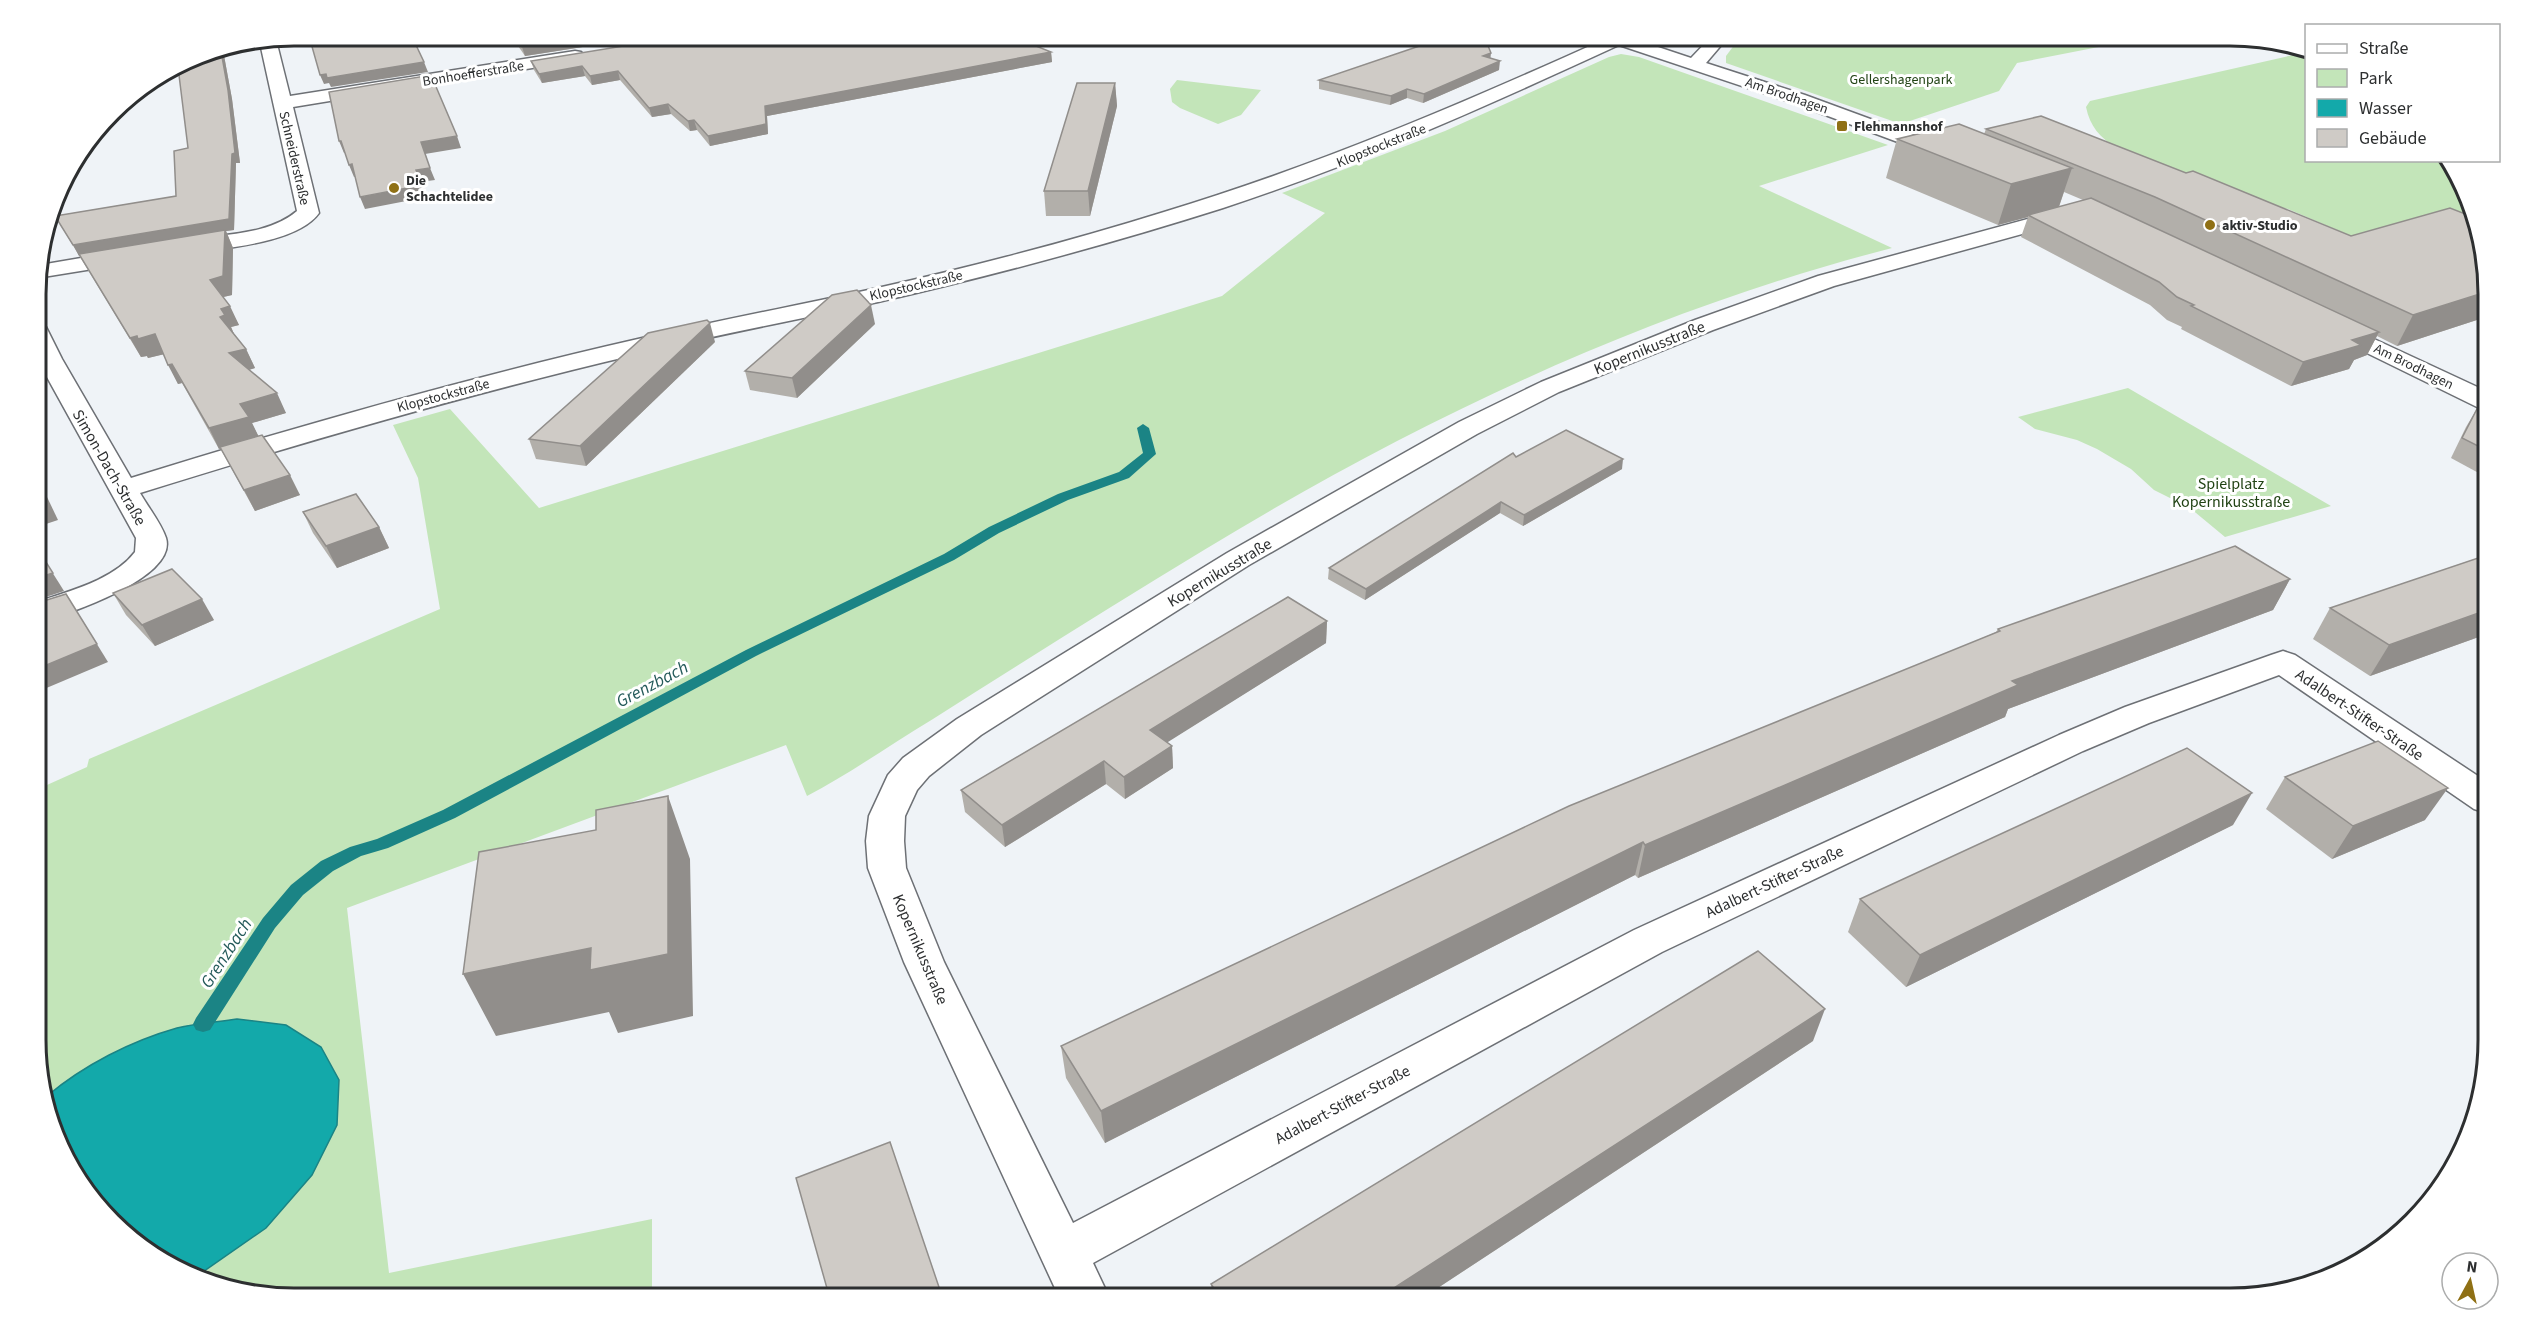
<svg xmlns="http://www.w3.org/2000/svg" width="2524" height="1335" viewBox="0 0 2524 1335" font-family="'Source Sans 3',sans-serif">
  <style>
    .green { fill: #c3e5b9 }
    .water { fill: #13a9aa; stroke: #1b8485; stroke-width: 1.5 }
    .lines { fill: none; stroke-linecap: round; stroke-linejoin: round }
    .stream { fill: #1b8485; fill-rule: evenodd }
    .street-casing { stroke: #6d7075; stroke-width: 3 }
    .street { fill: #fff; fill-rule: evenodd }
    .wall { fill: #b2afaa; fill-rule: evenodd }
    .shaded-wall { fill: #918e8b }
    .building { fill: #cfcbc6; stroke: #918e8b; stroke-width: 1.5 }
    .poi-dot { fill: #8f7015; stroke: #fff; stroke-width: 2 }
    .labels { text-anchor: middle; stroke-width: 6; stroke-linejoin: round; paint-order: stroke }
    .far-street-label { font-size: 14px; fill: #2d2f30; stroke: #fff }
    .far-park-label { font-size: 14px; fill: #214314; stroke: #fff }
    .far-poi-label { font-size: 14px; font-weight: bold; fill: #2d2f30; stroke: #fff; text-anchor: start }
    .street-label { font-size: 16px; fill: #2d2f30; stroke: #fff }
    .park-label { font-size: 16px; fill: #214314; stroke: #fff }
    .water-label { font-size: 18px; font-style: italic; fill: #245a5a; stroke: #fff }
    .rim { fill: none; stroke: #2d2f30; stroke-width: 3 }
  </style>
  <rect width="100%" height="100%" fill="#eff3f7"/>
  <g class="green">
    <path d="M1741,36H2155L2017,63L1999,91L1901,124L1726,63V56Z"/>
    <path d="M2302,53L2306,54V160L2448,161L2482,252L2386,251L2288,209L2225,193L2116,148C2100,137 2090,127 2086,107L2090,101Z"/>
    <path d="M1621,54L1639,57L1888,145L1759,186L1892,248C1648,311 1419,419 1204,550C1113,605 1023,662 933,719C891,744 851,773 807,796L786,745L347,908L389,1273L652,1219V1299H295L180,1272L124,1235L80,1184L38,1074V789L87,767L89,759L440,609L418,478L393,425L450,409L539,508L1222,296L1325,213L1282,193L1445,131L1609,57Z"/>
    <path d="M1177,80L1261,90L1241,115L1218,124L1180,108L1172,102L1170,89Z"/>
    <path d="M2128,388L2331,506L2225,537L2190,508L2154,490L2131,469L2097,449L2077,440L2035,429L2018,417Z"/>
  </g>
  <path class="water" d="M237,1019L286,1025L321,1047L339,1080L337,1125L312,1175L266,1228L197,1276L180,1272L124,1235L80,1184L47,1096C84,1065 131,1041 177,1028C196,1023 218,1022 237,1019Z"/>
  <g class="lines">
    <path class="stream" d="M1143,424L1149,428L1156,454L1129,478L1068,500L999,533L954,560L756,656L455,818L388,848L361,856L333,871L303,895L275,928L210,1030L203,1032L196,1030L193,1024L196,1018L263,918L291,885L321,861L350,847L377,839L443,810L746,650L944,554L989,527L1058,494L1119,472L1143,453L1137,428Z"/>
    <g class="street-casing">
      <g id="street">
        <path d="M1600,36H1625L1691,58L1712,36H1729L1706,63L1805,95L1952,149L1955,153L1952,157H1938L1793,103L1619,45C1489,105 1360,163 1223,208C1110,244 994,275 878,302C797,320 715,335 634,355C468,394 303,442 140,493C148,507 161,523 166,538C178,578 66,615 37,623V602C69,591 114,580 135,552L136,538L37,359V325L46,327L62,359L131,478C298,426 467,378 638,339C716,321 795,306 873,289C971,267 1068,242 1164,212C1316,166 1459,105 1603,40Z"/>
        <path d="M276,40L290,96L575,51L581,52L584,56L581,60L575,61L293,107L319,213C297,244 221,248 185,254L177,252L174,247L177,242C215,233 265,238 297,211L260,43Z"/>
        <path d="M2068,208L2076,209L2079,214L2076,219L1834,286L1713,330L1559,392L1477,434L1249,565L981,735L929,776L917,790L905,816L904,841L906,868L944,962L1073,1223L1634,930L2059,735L2125,707L2271,655L2283,651L2295,655L2487,782V813L2474,809L2279,675L2149,723L2083,751L1662,952L1093,1263L1110,1299H1060L904,962L868,868L866,841L869,816L888,775L903,758L957,719L1227,553L1459,422L1541,382L1695,320L1818,276Z"/>
        <path d="M128,250L136,252L139,257L136,262L37,278L40,265Z"/>
        <path d="M2331,319L2486,391V409L2477,407L2322,331L2319,326L2322,321Z"/>
      </g>
    </g>
    <use href="#street" class="street"/>
  </g>
  <g class="wall">
    <path d="M514,36H653L525,56L516,43Z"/>
    <path d="M1400,36H1484L1490,58L1499,70L1423,103L1407,98L1390,105L1319,89V80L1426,44Z"/>
    <path d="M223,50L232,99L240,163H236L234,230L226,231L233,248L232,295L223,297L239,325L231,327L234,334L246,349L255,368L249,370L286,413L252,423L258,436L300,495L255,511L220,448L219,449L182,383L178,384L164,354L148,358L147,356L141,357L55,216L176,196L188,148L196,56Z"/>
    <path d="M1051,52L1052,62L767,116L768,134L710,146L697,130L690,131L671,114L652,117L620,80L592,85L585,76L542,83L534,70L531,61Z"/>
    <path d="M1115,83L1117,106L1090,216H1046L1044,191Z"/>
    <path d="M1986,129L2186,173L2351,236L2486,261V317L2397,346L2377,336L2367,355L2354,360L2349,369L2291,386L2181,329L2182,327L2167,320L2150,305L2021,237L2028,217L1998,225L1886,178L1897,139L1984,134ZM2064,192L2083,200L2059,207Z"/>
    <path d="M875,324L797,398L750,390L745,371Z"/>
    <path d="M715,342L586,466L536,459L529,439Z"/>
    <path d="M2478,407L2486,411V477L2451,458L2466,427Z"/>
    <path d="M1516,457L1622,469L1523,526L1500,513L1365,600L1328,579L1329,568Z"/>
    <path d="M303,512L379,527L389,548L337,568L313,533Z"/>
    <path d="M2487,555V634L2370,676L2313,639L2330,608Z"/>
    <path d="M2290,579L2273,610L2008,709L2005,717L1638,878L1635,875L1105,1143L1066,1078L1061,1046L1996,632L1998,629Z"/>
    <path d="M113,593L214,620L155,646L126,615Z"/>
    <path d="M1327,621L1326,643L1167,742L1172,746L1173,768L1125,799L1106,784L1005,847L965,812L961,790Z"/>
    <path d="M2285,777L2425,820L2332,859L2266,809Z"/>
    <path d="M2233,825L1906,987L1848,932L1860,899Z"/>
    <path d="M1813,1041L1421,1299H1212L1211,1284Z"/>
  </g>
  <g class="shaded-wall">
    <path d="M594,36H653L525,56L522,47Z"/>
    <path d="M223,50L232,99L240,163H236L234,230L226,231L233,248L232,295L219,298L210,280L225,231L79,256L73,245L229,219L232,154L221,51Z"/>
    <path d="M1051,52L1052,62L767,116L768,134L710,146L708,136L765,106Z"/>
    <path d="M1491,53L1490,62L1483,56Z"/>
    <path d="M1500,61L1499,70L1423,103L1424,94Z"/>
    <path d="M424,62L428,72L331,87L329,83L324,84L320,75Z"/>
    <path d="M582,66L585,76L542,83L539,74Z"/>
    <path d="M618,71L620,80L592,85L590,76Z"/>
    <path d="M1115,83L1117,106L1090,216L1088,191Z"/>
    <path d="M1407,89V98L1390,105L1391,96Z"/>
    <path d="M668,104L671,114L652,117L649,108Z"/>
    <path d="M694,120L697,130L690,131L688,121Z"/>
    <path d="M457,136L461,148L425,154L421,142Z"/>
    <path d="M339,141H341L346,153H344Z"/>
    <path d="M352,164L357,176L354,177L349,165Z"/>
    <path d="M430,168L435,180L420,182L416,170Z"/>
    <path d="M2072,168L2058,209L2028,215V217L1998,225L2011,184Z"/>
    <path d="M423,185L427,197L365,209L360,197Z"/>
    <path d="M2486,292V317L2397,346L2413,315Z"/>
    <path d="M871,305L875,324L797,398L792,378Z"/>
    <path d="M230,306L239,325L231,327L234,334L220,317L221,309Z"/>
    <path d="M710,323L715,342L586,466L580,446Z"/>
    <path d="M2379,332L2367,355L2354,360L2349,369L2291,386L2303,362L2352,340Z"/>
    <path d="M155,334L165,354L148,358L147,356L141,357L130,338L137,336Z"/>
    <path d="M246,349L255,368L238,373L229,353Z"/>
    <path d="M172,364L182,383L178,384L168,365Z"/>
    <path d="M277,393L286,413L252,423L259,437L219,449L209,428L240,404Z"/>
    <path d="M1623,459L1622,469L1523,526L1524,515Z"/>
    <path d="M290,475L300,495L255,511L244,490Z"/>
    <path d="M37,476L58,520L37,527Z"/>
    <path d="M1501,502L1500,513L1365,600L1366,589Z"/>
    <path d="M379,527L389,548L337,568L326,546Z"/>
    <path d="M37,548L64,591L37,600Z"/>
    <path d="M2290,579L2273,610L2008,709L2005,717L1638,878L1645,845L2012,681Z"/>
    <path d="M66,594L108,662L37,692V669Z"/>
    <path d="M202,599L214,620L155,646L142,625Z"/>
    <path d="M2487,610V634L2370,676L2389,645Z"/>
    <path d="M1327,621L1326,643L1152,752L1150,730Z"/>
    <path d="M1172,746L1173,768L1125,799L1124,777Z"/>
    <path d="M1104,761L1106,784L1005,847L1002,825Z"/>
    <path d="M2448,788L2425,820L2332,859L2353,826Z"/>
    <path d="M2252,793L2233,825L1906,987L1920,955Z"/>
    <path d="M668,796L690,859L693,1016L618,1033L609,1012L496,1036L463,974Z"/>
    <path d="M1643,842L1635,875L1105,1143L1101,1111Z"/>
    <path d="M1825,1009L1813,1041L1421,1299H1377Z"/>
  </g>
  <g class="building">
    <path d="M309,36H400L404,45L415,43L424,62L327,78L326,74L320,75Z"/>
    <path d="M514,36H594L522,47Z"/>
    <path d="M685,36H1011L1051,52L765,106L766,124L708,136L694,120L688,121L668,104L649,108L618,71L590,76L582,66L539,74L531,61Z"/>
    <path d="M1429,36H1484L1491,53L1483,56L1500,61L1424,94L1407,89L1391,96L1319,80L1440,39Z"/>
    <path d="M221,51L228,90L235,153L232,154L229,219L73,245L55,216L176,196L174,151L188,148L178,67L196,56Z"/>
    <path d="M431,75L457,136L421,142L430,168L416,170L423,185L360,197L352,164L349,165L341,141H339L329,92Z"/>
    <path d="M1077,83H1115L1088,191H1044Z"/>
    <path d="M2041,116L2186,173L2193,171L2351,236L2450,208L2468,215L2486,261V292L2413,315L2155,197L1986,129Z"/>
    <path d="M1959,124L2072,168L2011,184L1897,139Z"/>
    <path d="M2091,198L2379,332L2352,340L2361,345L2303,362L2191,306L2194,305L2177,297L2159,282L2028,215Z"/>
    <path d="M225,230L223,276L210,280L230,306L221,309L225,315L220,317L246,349L229,353L277,393L240,404L249,417L209,428L172,364L168,365L155,334L138,339L137,336L130,338L79,254Z"/>
    <path d="M857,290L871,305L792,378L745,371L832,295Z"/>
    <path d="M707,320L710,323L580,446L529,439L648,333Z"/>
    <path d="M2478,407L2486,411V450L2462,438Z"/>
    <path d="M1566,430L1623,459L1524,515L1501,502L1366,589L1329,568L1513,453L1516,457Z"/>
    <path d="M262,435L290,475L244,490L220,447Z"/>
    <path d="M37,481L47,503L37,506Z"/>
    <path d="M356,494L379,527L326,546L303,512Z"/>
    <path d="M2235,546L2290,579L2012,681L2018,685L1645,845L1643,842L1101,1111L1061,1046L1569,806L2000,631L1998,629Z"/>
    <path d="M37,548L53,573L37,578Z"/>
    <path d="M2487,555V610L2389,645L2330,608Z"/>
    <path d="M172,569L202,599L142,625L113,593Z"/>
    <path d="M66,594L97,644L37,669V603Z"/>
    <path d="M1288,597L1327,621L1150,730L1172,746L1124,777L1104,761L1002,825L961,790Z"/>
    <path d="M2378,741L2448,788L2353,826L2285,777Z"/>
    <path d="M2187,748L2252,793L1920,955L1860,899Z"/>
    <path d="M668,796V954L590,970L591,948L463,974L479,852L596,830V810Z"/>
    <path d="M1758,951L1825,1009L1377,1299H1221L1211,1284Z"/>
    <path d="M890,1142L943,1299H830L796,1178Z"/>
  </g>
  <g class="poi-dot">
    <rect x="1836" y="120" width="12" height="12" rx="3"/>
    <circle cx="394" cy="188" r="6"/>
    <circle cx="2210" cy="225" r="6"/>
  </g>
  <g class="labels">
    <g class="far-street-label">
      <text transform="translate(473 73) rotate(-9)" y="5">Bonhoefferstraße</text>
      <text transform="translate(1787 95) rotate(19)" y="5">Am Brodhagen</text>
      <text transform="translate(1381 145) rotate(-22)" y="5">Klopstockstraße</text>
      <text transform="translate(295 158) rotate(77)" y="5">Schneiderstraße</text>
      <text transform="translate(916 285) rotate(-13)" y="5">Klopstockstraße</text>
      <text transform="translate(2414 366) rotate(26)" y="5">Am Brodhagen</text>
      <text transform="translate(443 395) rotate(-15)" y="5">Klopstockstraße</text>
    </g>
    <g class="far-park-label">
      <text x="1901" y="84">Gellershagenpark</text>
    </g>
    <g class="far-poi-label">
      <text x="1854" y="131">Flehmannshof</text>
      <text x="406" y="185">Die<tspan x="406" dy="16">Schachtelidee</tspan></text>
      <text x="2222" y="230">aktiv-Studio</text>
    </g>
    <g class="street-label">
      <text transform="translate(1649 347) rotate(-22)" y="6">Kopernikusstraße</text>
      <text transform="translate(110 467) rotate(60)" y="6">Simon-Dach-Straße</text>
      <text transform="translate(1219 572) rotate(-31)" y="6">Kopernikusstraße</text>
      <text transform="translate(2360 714) rotate(34)" y="6">Adalbert-Stifter-Straße</text>
      <text transform="translate(1774 881) rotate(-25)" y="6">Adalbert-Stifter-Straße</text>
      <text transform="translate(921 949) rotate(67)" y="6">Kopernikusstraße</text>
      <text transform="translate(1342 1104) rotate(-28)" y="6">Adalbert-Stifter-Straße</text>
    </g>
    <g class="park-label">
      <text x="2231" y="489">Spielplatz<tspan x="2231" dy="18">Kopernikusstraße</tspan></text>
    </g>
    <g class="water-label">
      <text transform="translate(652 684) rotate(-28)" y="6">Grenzbach</text>
      <text transform="translate(226 953) rotate(-57)" y="6">Grenzbach</text>
    </g>
  </g>
  <path d="M0 0H2524V1335H0ZM294 46H2230A248 248 0 0 1 2478 294V1040A248 248 0 0 1 2230 1288H294A248 248 0 0 1 46 1040V294A248 248 0 0 1 294 46Z" fill="#fff" fill-rule="evenodd"/>
  <path class="rim" d="M294 46H2230A248 248 0 0 1 2478 294V1040A248 248 0 0 1 2230 1288H294A248 248 0 0 1 46 1040V294A248 248 0 0 1 294 46Z"/>
  <rect x="2305" y="24" width="195" height="138" fill="#ffffff" stroke="#abacac" stroke-width="1.5"/>
  <rect x="2317" y="44" width="30" height="9" fill="#ffffff" stroke="#abacac" stroke-width="1.5"/>
  <text x="2359" y="54" font-size="18" fill="#2d2f30">Straße</text>
  <rect x="2317" y="69" width="30" height="18" fill="#c3e5b9" stroke="#abacac" stroke-width="1.5"/>
  <text x="2359" y="84" font-size="18" fill="#2d2f30">Park</text>
  <rect x="2317" y="99" width="30" height="18" fill="#13a9aa" stroke="#abacac" stroke-width="1.5"/>
  <text x="2359" y="114" font-size="18" fill="#2d2f30">Wasser</text>
  <rect x="2317" y="129" width="30" height="18" fill="#cfcbc6" stroke="#abacac" stroke-width="1.5"/>
  <text x="2359" y="144" font-size="18" fill="#2d2f30">Gebäude</text>
  <g transform="translate(2470 1281) rotate(8)"><circle r="28" fill="#ffffff" stroke="#abacac" stroke-width="1.5"/>
  <path d="M0-4.5L10 22L0 15L-10 22Z" fill="#8f7015"/>
  <text y="-9" font-size="16" font-weight="bold" text-anchor="middle" fill="#2d2f30">N</text>
  </g>
</svg>
